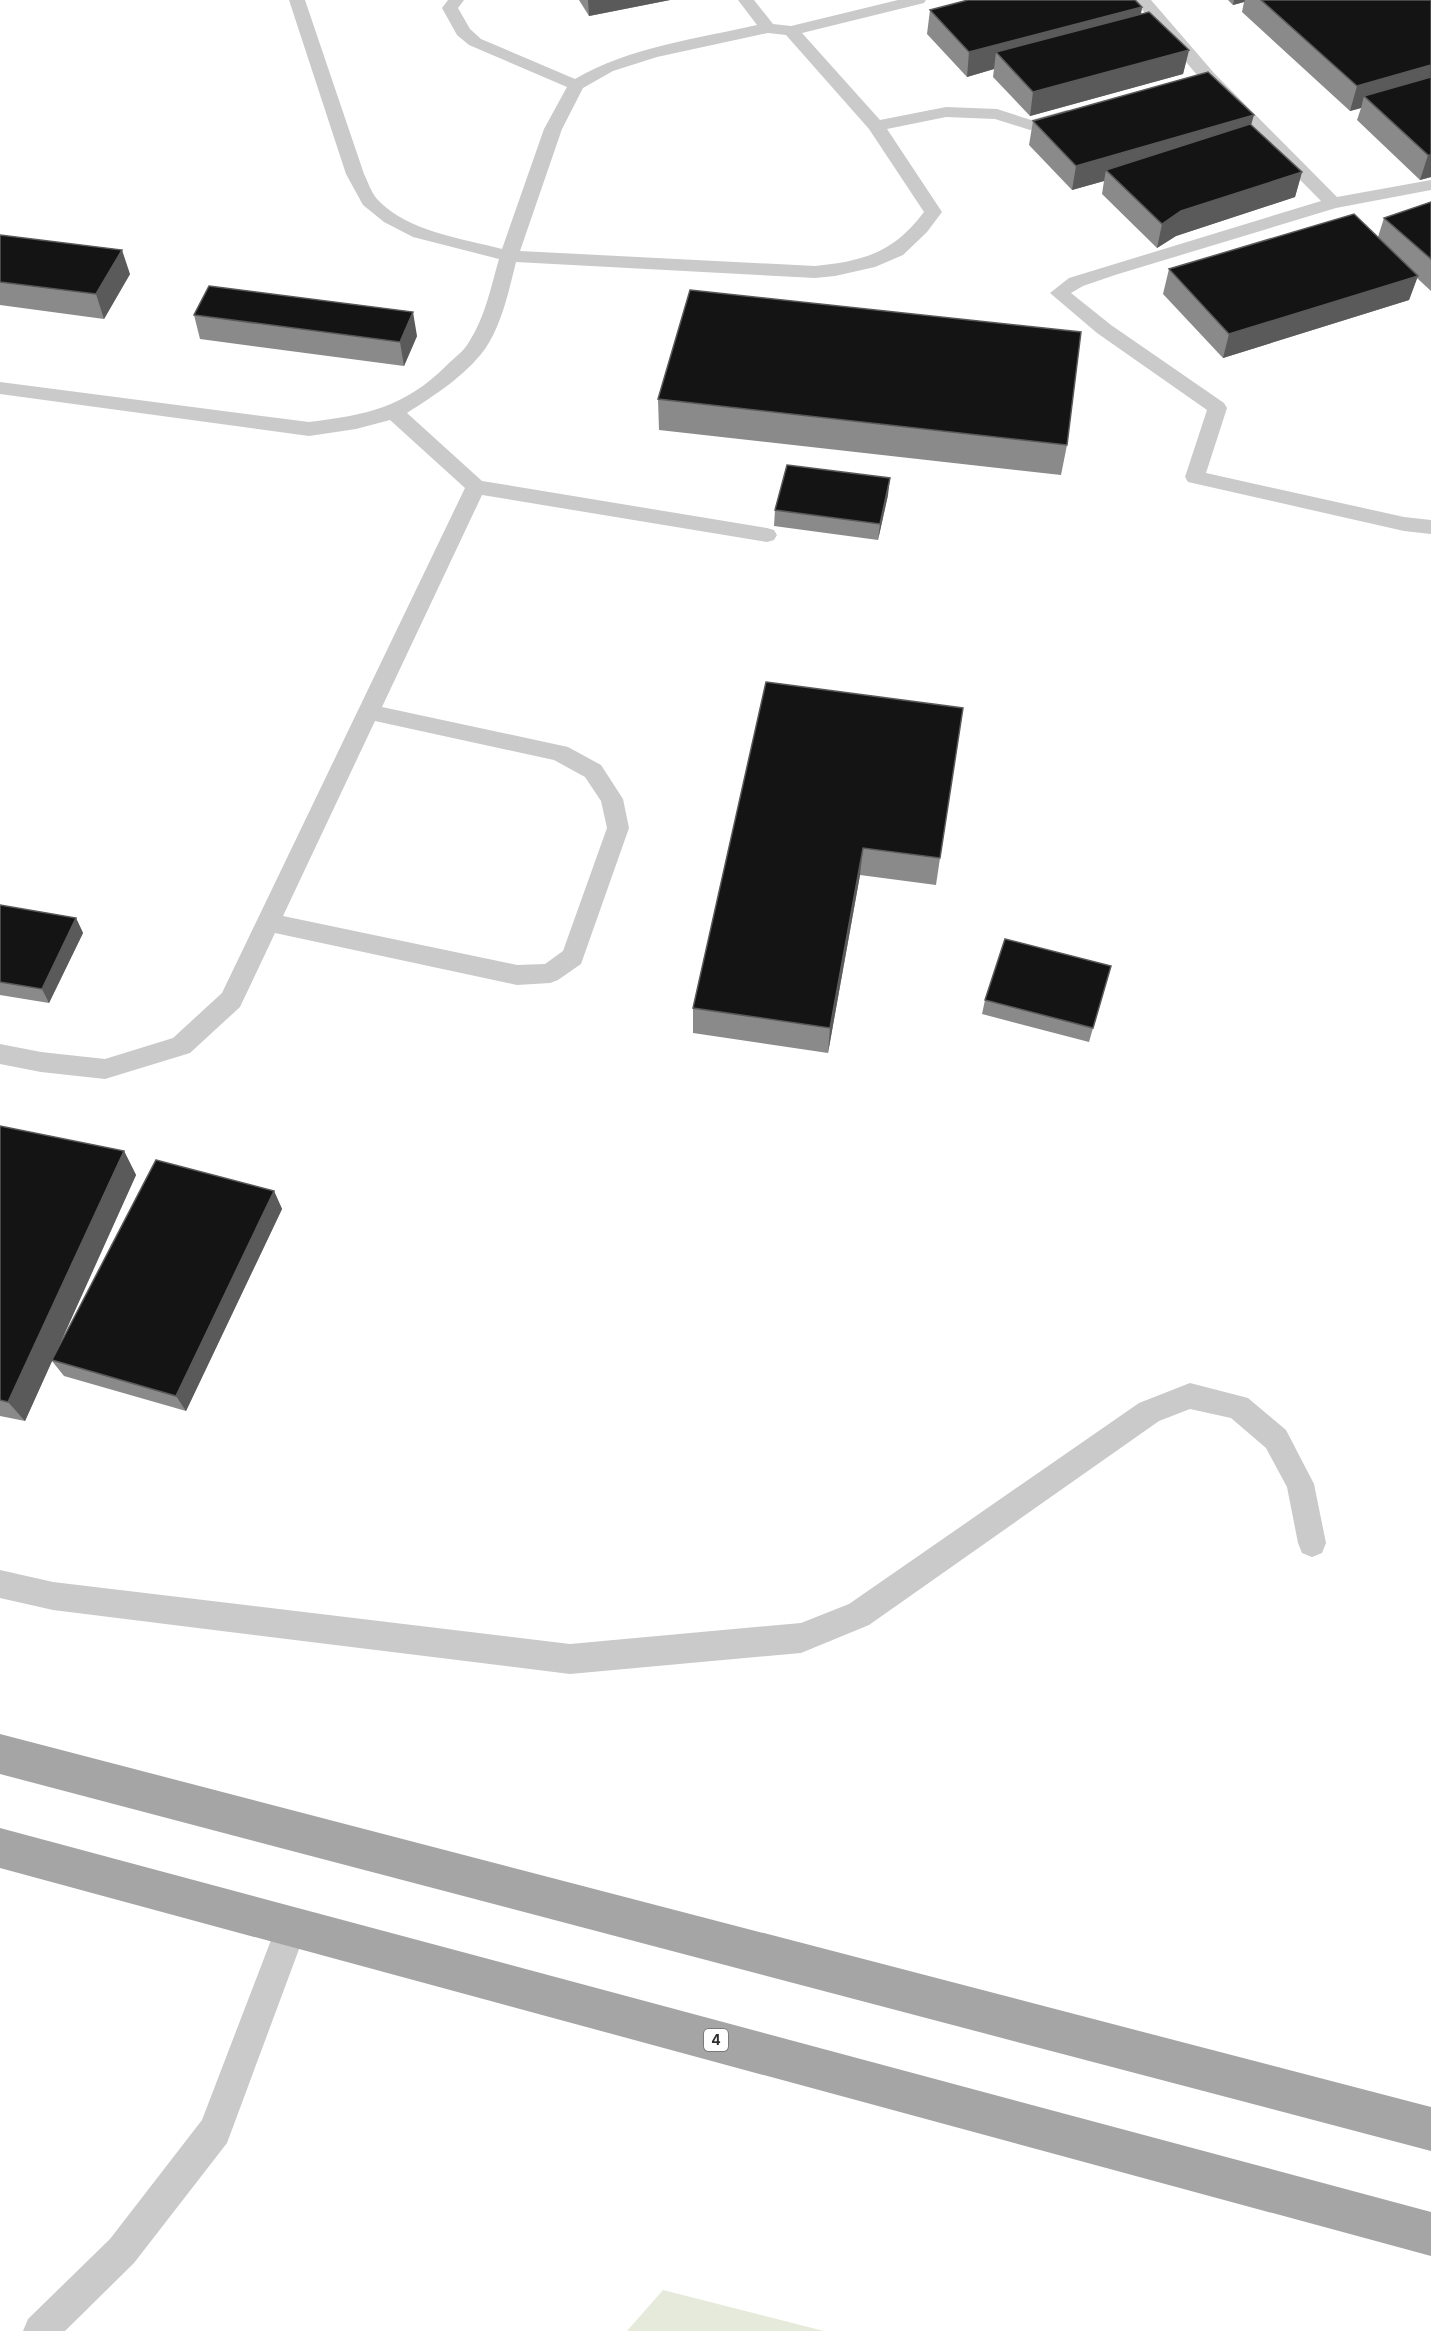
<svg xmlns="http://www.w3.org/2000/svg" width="1431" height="2331" viewBox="0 0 1431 2331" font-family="Inter,sans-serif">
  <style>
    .green { fill: #e5eadb }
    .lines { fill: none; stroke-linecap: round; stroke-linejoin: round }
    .lane { fill: #cacaca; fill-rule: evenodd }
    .primary { fill: #a5a5a5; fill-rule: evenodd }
    .wall { fill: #8a8a8a }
    .shaded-wall { fill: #5a5a5a }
    .building { fill: #141414; stroke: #5a5a5a; stroke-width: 1.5 }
    .labels { text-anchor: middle; stroke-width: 6; stroke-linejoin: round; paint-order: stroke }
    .shield { fill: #fff; stroke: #6c6c6c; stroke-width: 1.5 }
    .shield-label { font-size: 14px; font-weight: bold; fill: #2d2d2d }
  </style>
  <rect width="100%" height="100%" fill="#fff"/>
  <path class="green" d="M663,2290L824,2331H627Z"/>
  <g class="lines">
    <g class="lane">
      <path d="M289,0H305L364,174C368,182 371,192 377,199C408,232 461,238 502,249L544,129L567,87L469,45L457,35L442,8L448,0H464L458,8L470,29L481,39L575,79C630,47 696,39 757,25L738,0H754L773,24L791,26L898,0H926L924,3L802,33L880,120L946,107L997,109L1031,120L1067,110L1073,111L1076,115L1073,119L1030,130L995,119L946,117L887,129L942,212L927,232L903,255L875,267L835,276L815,278L516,262C509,290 502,324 485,349C465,376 435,395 407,413L482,481L767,528L774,530L777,535L774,540L767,542L482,495L382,707L568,747L601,765L623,799L629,828L581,964L558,980L550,983L517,985L275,933L240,1007L190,1053L105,1079L41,1072L0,1064V1044L41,1052L105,1059L173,1038L222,993L465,488L390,420L356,429L309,436L0,394V382L309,422C366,415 404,408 447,365C454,358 464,351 469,342C485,317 491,287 499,259L413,237L384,222L363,205L346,174ZM768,33L786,35L869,129L924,212C893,253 864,261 815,266L520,251L562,129L583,88L613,71L657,57ZM375,721L554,760L585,777L601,801L607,828L563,951L545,964L517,965L283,916Z"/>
      <path d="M1134,0H1151L1214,73L1337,197L1431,180V190L1336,208L1115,275L1083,286L1071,293L1111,325L1224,403L1227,408L1206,473L1404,517L1431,520V534L1404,531L1188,482L1185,477L1207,410L1097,333L1050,293L1069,278L1321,201L1202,81Z"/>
      <path d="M1190,1383L1248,1398L1286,1430L1314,1484L1326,1543L1322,1553L1312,1557L1302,1553L1298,1543L1287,1487L1266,1448L1231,1418L1190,1409L1159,1421L869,1625L801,1653L570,1674L53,1610L0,1598V1570L53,1582L570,1644L801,1623L849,1604L1139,1403Z"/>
      <path d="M292,1909L303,1914L308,1925L227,2143L134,2263L65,2331H23L28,2319L110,2239L202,2120L281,1914Z"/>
    </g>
    <g class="primary">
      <path d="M0,1734L1431,2107V2151L0,1774Z"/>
      <path d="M0,1828L1431,2212V2256L0,1868Z"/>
    </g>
  </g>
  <g class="wall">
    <path d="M579,0H670L589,16Z"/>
    <path d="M1228,0H1431V177L1420,180L1357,120L1361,108L1350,111L1242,12L1244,2L1233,5Z"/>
    <path d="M1142,7L1141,14L1189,50L1183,74L1030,116L993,77L994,69L967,77L927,34L930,10Z"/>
    <path d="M1033,121L1251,125L1302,172L1295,197L1176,236L1157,248L1102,194L1104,181L1072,190L1029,145Z"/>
    <path d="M1431,202V291L1417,278L1409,300L1223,358L1163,294L1169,269L1378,237L1384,218Z"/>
    <path d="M0,235L130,274L104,319L0,305Z"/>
    <path d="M194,315L417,336L404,366L200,339Z"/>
    <path d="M658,399L1067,445L1061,475L659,430Z"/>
    <path d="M888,495L878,540L774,526L775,510Z"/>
    <path d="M766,682L940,858L936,885L860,875L828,1053L693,1033V1008Z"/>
    <path d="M0,905L76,918L83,933L49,1003L0,995Z"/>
    <path d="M1111,966L1089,1042L982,1014L985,1000Z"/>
    <path d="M0,1126L124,1151L136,1175L56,1353L274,1191L282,1209L186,1411L64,1376L52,1361L25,1421L0,1416Z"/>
  </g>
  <g class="shaded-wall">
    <path d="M588,0H670L589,16Z"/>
    <path d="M1234,0H1245L1244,2L1233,5Z"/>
    <path d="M1142,7L1138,31L996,52L994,69L967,77L969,52Z"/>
    <path d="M1189,50L1183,74L1030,116L1033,92Z"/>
    <path d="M1431,65V87L1364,96L1361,108L1350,111L1357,86Z"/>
    <path d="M1254,115L1247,139L1106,170L1104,181L1072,190L1076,166Z"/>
    <path d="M1428,155H1431V177L1420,180Z"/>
    <path d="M1302,172L1295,197L1176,236L1157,248L1162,224L1181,211Z"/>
    <path d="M122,250L130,274L104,319L96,294Z"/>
    <path d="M1418,276L1409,300L1223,358L1229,334Z"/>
    <path d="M413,312L417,336L404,366L400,342Z"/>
    <path d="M890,478L888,495L878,540L880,524Z"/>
    <path d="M863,848L860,875L828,1053L830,1028Z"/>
    <path d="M76,918L83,933L49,1003L42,989Z"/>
    <path d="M124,1151L136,1175L25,1421L8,1402Z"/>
    <path d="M274,1191L282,1209L186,1411L176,1396Z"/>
  </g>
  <g class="building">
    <path d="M968,0H1135L1142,7L969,52L930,10Z"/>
    <path d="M1261,0H1431V65L1357,86Z"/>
    <path d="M1149,12L1189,50L1033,92L996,52Z"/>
    <path d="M1208,72L1254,115L1076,166L1033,121Z"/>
    <path d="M1431,77V155H1428L1364,96Z"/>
    <path d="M1250,124L1302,172L1181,211L1162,224L1106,170Z"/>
    <path d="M1431,202V259L1384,218Z"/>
    <path d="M1354,214L1418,276L1229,334L1169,269Z"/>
    <path d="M0,235L122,250L96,294L0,282Z"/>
    <path d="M209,286L413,312L400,342L194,315Z"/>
    <path d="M690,290L1081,332L1067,445L658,399Z"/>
    <path d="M787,465L890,478L880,524L775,510Z"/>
    <path d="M766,682L963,708L940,858L863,848L830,1028L693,1008Z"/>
    <path d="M0,905L76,918L42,989L0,982Z"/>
    <path d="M1005,939L1111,966L1093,1028L985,1000Z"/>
    <path d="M0,1126L124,1151L8,1402L0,1400Z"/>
    <path d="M156,1160L274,1191L176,1396L52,1360Z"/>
  </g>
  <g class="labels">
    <rect class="shield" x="704" y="2029" width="24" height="22" rx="4.5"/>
    <g class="shield-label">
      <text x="716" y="2045">4</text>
    </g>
  </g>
</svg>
